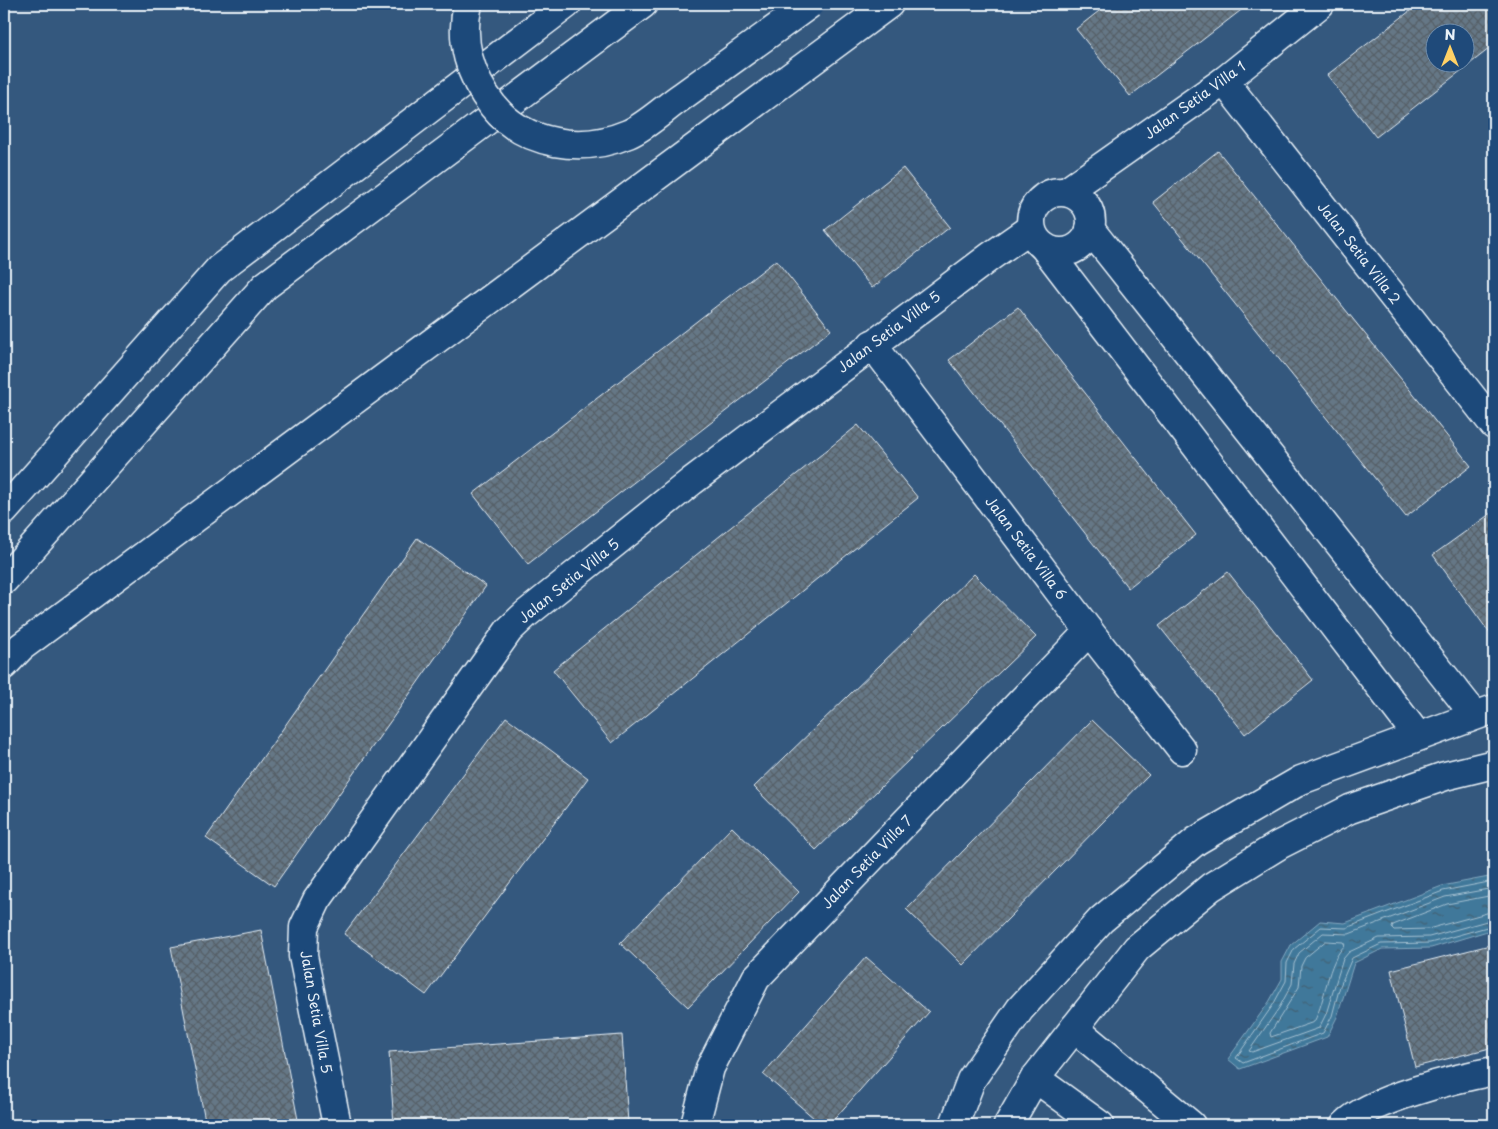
<svg xmlns="http://www.w3.org/2000/svg" width="1498" height="1129" viewBox="0 0 1498 1129" font-family="'Playpen Sans',sans-serif">
  <style>
    .water { fill: url(#water-ripples); stroke: #83a8c0 }
    .lines { fill: none; stroke-linecap: round; stroke-linejoin: round }
    .shore { stroke: #a5c1d2; stroke-width: 1 }
    .building { fill: url(#building-cross-hatch); stroke: #e8f1f8; fill-rule: evenodd }
    .minor-casing { stroke: #e8f1f8; stroke-width: 31 }
    .tertiary-casing { stroke: #e8f1f8; stroke-width: 31 }
    .motorway-casing { stroke: #e8f1f8; stroke-width: 31 }
    .minor { stroke: #1f4a7a; stroke-width: 28 }
    .tertiary { stroke: #1f4a7a; stroke-width: 28 }
    .motorway { stroke: #1f4a7a; stroke-width: 28 }
    .motorway-bridge-casing { stroke: #e8f1f8; stroke-width: 31; stroke-linecap: butt }
    .motorway-bridge { stroke: #1f4a7a; stroke-width: 28 }
    .labels { text-anchor: middle; stroke-width: 4.5; stroke-linejoin: round; paint-order: stroke }
    .street-label { font-size: 14px; fill: #e8f1f8; stroke: #1f4a7a }
  </style>
  <defs>
    <pattern id="water-ripples" width="26" height="14" patternUnits="userSpaceOnUse" patternTransform="scale(1.25)"><rect width="26" height="14" fill="#40789a"/><path d="M2 4q2-2 4 0t4 0M15 11q2-2 4 0t4 0" fill="none" stroke="#436072"/></pattern>
    <pattern id="building-cross-hatch" width="8" height="8" patternUnits="userSpaceOnUse" patternTransform="scale(1.25)"><rect width="8" height="8" fill="#657786"/><path d="M0 0l8 8M0 8l8-8" fill="none" stroke="#566068"/></pattern>
  </defs>
  <rect width="100%" height="100%" fill="#34587e"/>
  <filter id="ink" filterUnits="userSpaceOnUse"><feTurbulence type="fractalNoise" baseFrequency=".02" numOctaves="2"/><feDisplacementMap in="SourceGraphic" scale="10" xChannelSelector="R" yChannelSelector="G"/><feConvolveMatrix kernelMatrix="1 2 1 2 8 2 1 2 1" color-interpolation-filters="sRGB"/></filter>
  <g filter="url(#ink)">
    <path class="water" d="M1494,876V929L1431,948L1382,949L1354,963L1337,1017L1327,1037L1240,1069L1228,1059L1269,1002L1282,979V962L1291,945L1320,921L1345,923L1442,886Z"/>
    <g class="lines">
      <g class="shore">
        <path d="M1494,881L1443,891L1346,928L1321,927L1294,949L1287,963L1286,981L1273,1005L1236,1058L1243,1063L1323,1033L1332,1016L1340,986L1352,958L1381,944L1430,943L1494,925"/>
        <path d="M1494,888L1445,897L1349,934L1323,933L1299,953L1294,964L1292,984L1279,1008L1249,1051L1252,1052L1319,1028L1326,1014L1343,959L1349,952L1379,938L1429,937L1494,919"/>
        <path d="M1494,895L1447,904L1393,925L1392,928L1394,930L1428,929L1494,911"/>
        <path d="M1326,941L1343,942L1345,945C1326,965 1327,997 1314,1022L1271,1037L1270,1033L1299,987L1301,966L1305,958Z"/>
      </g>
    </g>
    <g class="building">
      <path d="M1108,4H1249L1130,96L1076,29Z"/>
      <path d="M1419,4H1494V45L1376,137L1327,75ZM1436,32H1466V62H1436Z"/>
      <path d="M1218,151L1471,466L1406,517L1153,202Z"/>
      <path d="M903,168L950,227L872,288L825,230Z"/>
      <path d="M776,260L831,330L528,564L473,494Z"/>
      <path d="M1018,307L1196,535L1128,588L949,360Z"/>
      <path d="M858,425L918,498L612,743L553,670Z"/>
      <path d="M1494,511V639L1433,555Z"/>
      <path d="M417,538L486,586L274,886L206,838Z"/>
      <path d="M1228,572L1313,680L1245,734L1159,626Z"/>
      <path d="M974,574L1036,637L816,850L754,787Z"/>
      <path d="M506,717L588,778L426,995L344,934Z"/>
      <path d="M1092,720L1149,775L963,965L906,909Z"/>
      <path d="M732,827L799,892L688,1007L620,943Z"/>
      <path d="M261,930L299,1125H206L171,947Z"/>
      <path d="M1494,944V1047L1415,1067L1391,970Z"/>
      <path d="M866,957L929,1012L829,1125H822L763,1074Z"/>
      <path d="M622,1035L628,1123L600,1125H394L389,1052Z"/>
    </g>
    <g class="lines">
      <g class="minor-casing">
        <g id="minor">
          <path d="M1224,81L1494,425"/>
          <path d="M1066,192L1224,81L1320,4"/>
          <circle cx="1061" cy="222" r="30"/>
          <path d="M1090,229L1474,714"/>
          <path d="M1044,247L1417,735"/>
          <path d="M872,344L1089,631L1182,750"/>
          <path d="M1074,1028L1191,1125"/>
          <path d="M1035,1078L1100,1125"/>
          <path d="M337,1125L303,956L304,927L317,900L509,630L526,614L692,481L991,256L1031,228"/>
          <path d="M695,1125L710,1068L756,978L1089,631"/>
          <path d="M1345,1125C1370,1099 1457,1078 1494,1071"/>
        </g>
      </g>
      <g class="tertiary-casing">
        <g id="tertiary">
          <path d="M954,1125L971,1080L1020,1009L1101,920L1196,841L1301,780L1494,709"/>
          <path d="M1008,1125L1035,1078L1137,948L1211,887L1279,845L1350,809L1445,776L1494,764"/>
        </g>
      </g>
      <g class="motorway-casing">
        <g id="motorway">
          <path d="M4,511L219,269L567,4"/>
          <path d="M4,580L265,286L643,4"/>
          <path d="M4,665L21,647L889,4"/>
        </g>
      </g>
      <use href="#minor" class="minor"/>
      <use href="#tertiary" class="tertiary"/>
      <use href="#motorway" class="motorway"/>
      <g class="motorway-bridge-casing">
        <path id="motorway-bridge" d="M468,4C459,41 470,77 493,106C525,146 583,153 628,134C645,127 665,108 681,97C724,66 767,35 810,4"/>
      </g>
      <use href="#motorway-bridge" class="motorway-bridge"/>
    </g>
  </g>
  <g class="labels">
    <g class="street-label">
      <text transform="translate(1195 100) rotate(-36)" y="5">Jalan Setia Villa 1</text>
      <text transform="translate(1359 253) rotate(52)" y="5">Jalan Setia Villa 2</text>
      <text transform="translate(889 332) rotate(-37)" y="5">Jalan Setia Villa 5</text>
      <text transform="translate(1026 548) rotate(53)" y="5">Jalan Setia Villa 6</text>
      <text transform="translate(569 581) rotate(-39)" y="5">Jalan Setia Villa 5</text>
      <text transform="translate(867 862) rotate(-46)" y="5">Jalan Setia Villa 7</text>
      <text transform="translate(316 1012) rotate(80)" y="5">Jalan Setia Villa 5</text>
    </g>
  </g>
  <rect width="1498" height="1129" fill="none" stroke="#1f4a7a" stroke-width="20"/>
  <rect x="10" y="10" width="1478" height="1109" fill="none" stroke="#e8f1f8" stroke-width="2" filter="url(#ink)"/>
  <g transform="translate(1450 48)"><circle r="24" fill="#1f4a7a" stroke="#6f8dac"/>
  <path d="M0-4L9 19L0 12L-9 19Z" fill="#ffd166"/>
  <text y="-8" font-size="14" font-weight="bold" text-anchor="middle" fill="#e8f1f8">N</text>
  </g>
</svg>
